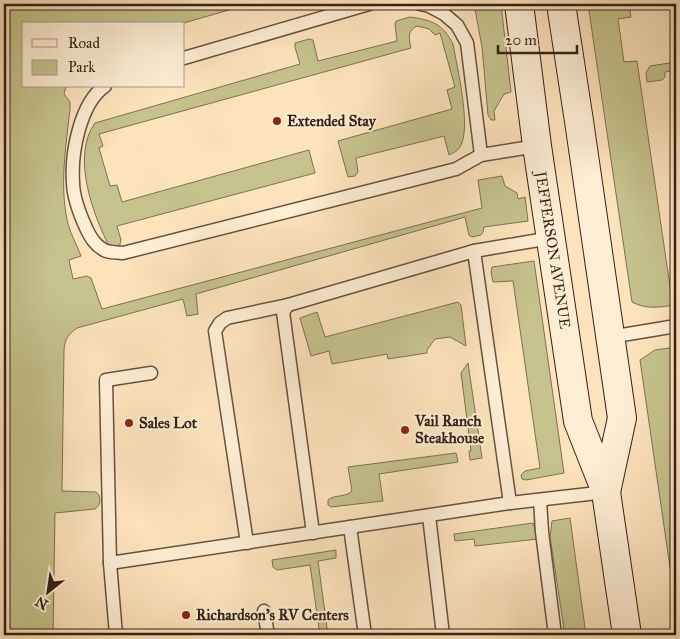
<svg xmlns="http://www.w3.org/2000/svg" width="680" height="639" viewBox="0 0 680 639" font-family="'IM FELL Great Primer',serif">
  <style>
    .green { fill: #c5c28d; stroke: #7c7252 }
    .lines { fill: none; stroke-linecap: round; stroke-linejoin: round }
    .lane-casing { stroke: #665241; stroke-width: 15 }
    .secondary-casing { stroke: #342218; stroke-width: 30 }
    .lane { stroke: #fdedd3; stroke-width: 12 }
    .secondary { stroke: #fdedd3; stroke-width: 28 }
    .poi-dot { fill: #8f2418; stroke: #fdedd3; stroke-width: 2 }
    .labels { text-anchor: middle; stroke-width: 4; stroke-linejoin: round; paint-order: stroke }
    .poi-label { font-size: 15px; font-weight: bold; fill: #342218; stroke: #fdedd3; text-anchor: start }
    .street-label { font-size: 15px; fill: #342218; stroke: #fdedd3 }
  </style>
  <rect width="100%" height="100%" fill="#fce3bc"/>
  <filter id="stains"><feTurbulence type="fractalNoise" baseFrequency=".004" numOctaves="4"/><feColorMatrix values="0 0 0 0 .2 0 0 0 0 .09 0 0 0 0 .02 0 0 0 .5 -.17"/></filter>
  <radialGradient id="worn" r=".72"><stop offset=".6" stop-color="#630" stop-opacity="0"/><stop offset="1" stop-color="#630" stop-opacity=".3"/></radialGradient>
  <g class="green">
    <path d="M4,4H250L180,24H24V86H66L64,94L70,102V109C66,146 59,187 68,224C71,235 77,245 81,256L69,260L73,279L87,276L91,278L102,309L482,208L478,180L502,176L505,186L517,193L518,199L525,197L528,221L484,227L483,232L481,235L472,237L469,235L465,217L196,294L198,314L187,316L183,299L77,328C68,335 65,338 64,350L62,491L96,492L99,495C101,501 100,505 95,509L55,513L53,635H4L5,339Z"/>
    <path d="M474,4H501L511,92L504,94L494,111L495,120H491L488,115L482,47Z"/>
    <path d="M588,4H629L631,17L618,19L624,62L637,61L671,293L676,292V305C660,307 647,310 632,302Z"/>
    <path d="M410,17C432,20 443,24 453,44C457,67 471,125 461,145C459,150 454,153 449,155L444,136L356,158L358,172L355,176L348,177L338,141L452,109L447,90L455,87L440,33L435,35L429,29L417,26C407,31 409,38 411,48L99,134L103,146L99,148L110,186L117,185L122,202L309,150L315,173L117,226L121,240L119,248H110C93,215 71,156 95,123L300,64L295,47V43L309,39L313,40L318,61L397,41L395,24L396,21Z"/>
    <path d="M676,62V70L665,72V77L662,80L647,82L646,73L650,66Z"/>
    <path d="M534,261L564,473L526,480L522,479L521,475L525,471L540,468L513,281L493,282L491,272L492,267Z"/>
    <path d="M458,302L461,305L466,346L450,337L435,339L427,350V353L388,359L387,354L332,364L329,351L311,356L300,318L317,312L325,337Z"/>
    <path d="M676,347V609L640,360L655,350Z"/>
    <path d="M468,363L482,458L470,460L469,451H471L461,373Z"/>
    <path d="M456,453L458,462L379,474L383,501L331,507L328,505V500C335,494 345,498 352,491L348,467Z"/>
    <path d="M570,518L586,635H565L550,537L552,521Z"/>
    <path d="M533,523L538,539L475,546L474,539L455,541L454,534Z"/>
    <path d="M336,550V558L318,561L328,635H320L310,565L277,570L273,567L272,560Z"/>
  </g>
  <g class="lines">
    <g class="lane-casing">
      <g id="lane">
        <path d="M420,4L429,6L444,14L457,25L467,43L481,155"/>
        <path d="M184,58L369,4"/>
        <path d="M105,86C80,103 71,153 73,182C73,198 80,215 87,230C91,238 95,245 104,250C109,253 117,252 123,253L456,169L481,155L537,146"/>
        <path d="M474,251L510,503"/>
        <path d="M610,337L676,326"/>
        <path d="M540,500L542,532L555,635"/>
        <path d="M429,516L443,635"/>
        <path d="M350,527L365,635"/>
        <path d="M313,533L283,312L288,305L474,251L551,238"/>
        <path d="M247,543L215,331L220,323L227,318L288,305"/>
        <path d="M110,563L510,503L606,492"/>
        <path d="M264,611L268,635"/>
        <path d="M116,635L110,563L106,380L151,373"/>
      </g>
    </g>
    <g class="secondary-casing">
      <g id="secondary">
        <path d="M519,4L537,146L578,421L606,492L627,635"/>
        <path d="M561,4L579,121L622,418L606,492"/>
      </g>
    </g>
    <use href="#lane" class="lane"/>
    <use href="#secondary" class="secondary"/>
  </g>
  <g class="poi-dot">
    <circle cx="277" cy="121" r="5"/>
    <circle cx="129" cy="423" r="5"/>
    <circle cx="405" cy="430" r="5"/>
    <circle cx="186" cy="615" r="5"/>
  </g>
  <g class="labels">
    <g class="poi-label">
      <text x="287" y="126">Extended Stay</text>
      <text x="415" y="426">Vail Ranch<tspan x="415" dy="17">Steakhouse</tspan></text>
      <text x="139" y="428">Sales Lot</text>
      <text x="196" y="620">Richardson's RV Centers</text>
    </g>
    <g class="street-label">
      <text transform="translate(553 250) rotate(81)" y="5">JEFFERSON AVENUE</text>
    </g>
  </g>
  <rect width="680" height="639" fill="none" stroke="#fce3bc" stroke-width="20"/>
  <rect x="5" y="5" width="670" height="629" fill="none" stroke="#342218" stroke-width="2.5"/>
  <rect x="10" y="10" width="660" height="619" fill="none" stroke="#342218"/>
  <rect x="22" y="22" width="162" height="65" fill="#fdedd3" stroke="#ad9c88"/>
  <rect x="32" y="39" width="25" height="8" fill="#fdedd3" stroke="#ad9c88"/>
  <text x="68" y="48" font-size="15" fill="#342218">Road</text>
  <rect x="32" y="60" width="25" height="15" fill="#c5c28d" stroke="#ad9c88"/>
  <text x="68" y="72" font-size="15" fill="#342218">Park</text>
  <g transform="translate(48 592) rotate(210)" stroke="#fdedd3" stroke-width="4" paint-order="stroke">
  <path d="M0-4L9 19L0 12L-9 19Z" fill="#342218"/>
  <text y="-8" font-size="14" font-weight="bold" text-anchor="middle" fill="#342218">N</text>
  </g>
  <path d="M498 45v8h79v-8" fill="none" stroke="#342218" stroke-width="2.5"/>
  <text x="505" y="45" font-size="15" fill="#342218" stroke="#fdedd3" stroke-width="4" paint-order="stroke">20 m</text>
  <rect width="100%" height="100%" filter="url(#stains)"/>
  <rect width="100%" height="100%" fill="url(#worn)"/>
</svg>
